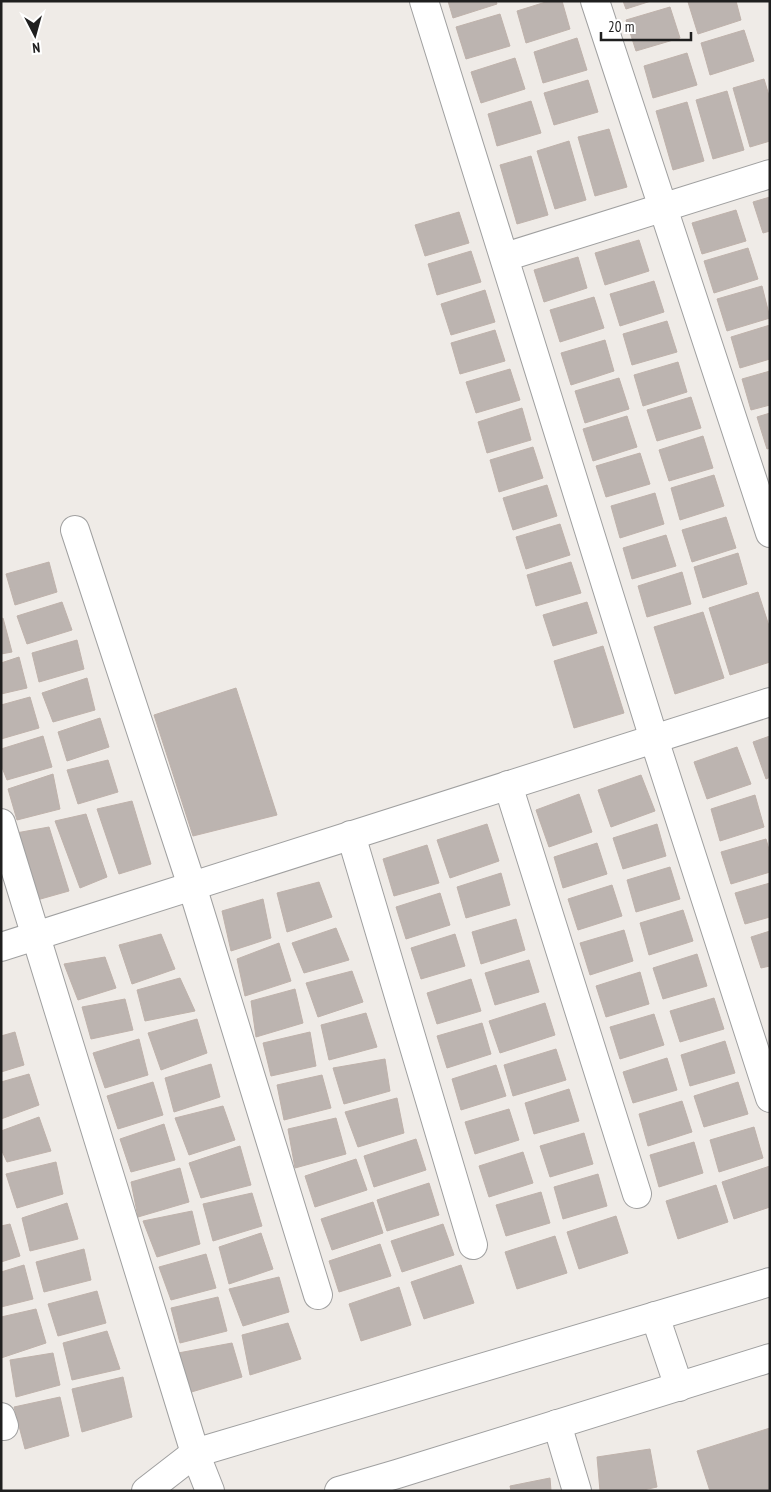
<svg xmlns="http://www.w3.org/2000/svg" width="771" height="1492" viewBox="0 0 771 1492" font-family="'PT Sans Narrow',sans-serif">
  <style>
    .building { fill: #bcb4b0; stroke: #bfb2ab }
    .lines { fill: none; stroke-linecap: round; stroke-linejoin: round }
    .minor-casing { stroke: #a0a0a0; stroke-width: 30 }
    .minor { stroke: #fff; stroke-width: 28 }
  </style>
  <rect width="100%" height="100%" fill="#efebe7"/>
  <g class="building">
    <path d="M448,1H496L497,4L453,18Z"/>
    <path d="M549,1H562L570,29L526,43L517,11Z"/>
    <path d="M623,1H651L626,9Z"/>
    <path d="M691,1H736L741,20L698,34L688,2Z"/>
    <path d="M670,7L680,38L636,51L626,20Z"/>
    <path d="M500,14L510,46L466,59L456,27Z"/>
    <path d="M744,30L754,61L710,75L701,43Z"/>
    <path d="M577,38L587,70L543,83L534,52Z"/>
    <path d="M687,53L697,85L653,98L644,66Z"/>
    <path d="M515,58L525,89L481,103L471,72Z"/>
    <path d="M764,79L770,99V141L750,147L733,88Z"/>
    <path d="M588,80L598,112L554,125L544,93Z"/>
    <path d="M727,91L744,150L713,159L696,100Z"/>
    <path d="M531,101L541,133L497,146L488,114Z"/>
    <path d="M687,102L704,161L673,170L656,111Z"/>
    <path d="M609,129L627,187L595,196L578,137Z"/>
    <path d="M569,141L586,200L555,209L537,151Z"/>
    <path d="M531,156L548,215L517,224L500,165Z"/>
    <path d="M770,197V231L763,233L753,202Z"/>
    <path d="M736,210L746,241L702,254L692,223Z"/>
    <path d="M459,212L469,243L425,256L415,225Z"/>
    <path d="M639,240L649,271L605,285L595,253Z"/>
    <path d="M748,248L758,279L714,293L704,261Z"/>
    <path d="M471,251L481,282L437,295L428,264Z"/>
    <path d="M578,257L587,288L544,302L534,270Z"/>
    <path d="M654,281L664,312L620,326L610,294Z"/>
    <path d="M762,286L770,318L727,331L717,299Z"/>
    <path d="M485,290L495,322L451,335L441,304Z"/>
    <path d="M594,297L604,328L560,342L550,310Z"/>
    <path d="M667,321L677,352L632,365L623,334Z"/>
    <path d="M770,325V359L740,368L731,337Z"/>
    <path d="M495,330L505,361L460,374L451,343Z"/>
    <path d="M605,340L614,371L571,385L561,353Z"/>
    <path d="M678,362L687,392L643,406L634,375Z"/>
    <path d="M510,369L520,400L476,413L466,382Z"/>
    <path d="M770,371V405L751,410L742,379Z"/>
    <path d="M619,378L629,409L585,423L575,391Z"/>
    <path d="M691,397L701,428L657,441L647,410Z"/>
    <path d="M522,408L531,440L487,453L478,422Z"/>
    <path d="M770,413V448L767,449L757,417Z"/>
    <path d="M627,416L637,447L593,461L583,429Z"/>
    <path d="M703,436L713,468L669,481L659,450Z"/>
    <path d="M533,447L543,478L499,492L490,460Z"/>
    <path d="M640,453L650,484L606,497L596,466Z"/>
    <path d="M714,475L724,506L680,520L671,488Z"/>
    <path d="M547,485L557,516L513,530L503,498Z"/>
    <path d="M655,493L664,524L620,538L611,506Z"/>
    <path d="M726,517L736,548L692,562L682,530Z"/>
    <path d="M560,524L570,555L526,569L516,537Z"/>
    <path d="M666,535L676,566L632,579L623,548Z"/>
    <path d="M738,553L747,584L703,598L694,567Z"/>
    <path d="M49,562L57,592L15,605L6,574Z"/>
    <path d="M571,562L581,593L536,606L527,575Z"/>
    <path d="M682,572L691,604L647,617L638,586Z"/>
    <path d="M758,592L770,629V662L730,675L709,608Z"/>
    <path d="M62,602L72,630L27,644L17,616Z"/>
    <path d="M587,602L597,633L553,646L543,615Z"/>
    <path d="M703,612L724,678L675,694L654,627Z"/>
    <path d="M3,618L12,652L1,654V619Z"/>
    <path d="M77,640L84,669L39,682L32,653Z"/>
    <path d="M603,646L624,713L574,728L554,661Z"/>
    <path d="M19,657L27,688L1,694V663Z"/>
    <path d="M87,678L95,710L53,722L42,693Z"/>
    <path d="M236,688L277,815L193,836L154,715Z"/>
    <path d="M30,697L39,728L1,739V705Z"/>
    <path d="M100,718L109,747L67,761L58,732Z"/>
    <path d="M43,736L52,767L7,780L1,765V749Z"/>
    <path d="M770,736V777L766,779L753,742Z"/>
    <path d="M737,747L751,784L707,799L694,762Z"/>
    <path d="M108,760L118,792L78,804L67,770Z"/>
    <path d="M53,774L60,809L17,820L8,789Z"/>
    <path d="M641,775L655,811L611,827L598,790Z"/>
    <path d="M579,794L592,832L549,847L536,810Z"/>
    <path d="M755,795L764,827L720,841L711,809Z"/>
    <path d="M132,801L151,864L119,874L97,809Z"/>
    <path d="M86,814L107,877L80,888L55,821Z"/>
    <path d="M487,824L499,861L450,878L437,840Z"/>
    <path d="M657,824L666,856L623,869L613,838Z"/>
    <path d="M49,827L69,891L37,900L16,833Z"/>
    <path d="M766,839L770,853V872L731,884L721,852Z"/>
    <path d="M597,843L607,874L563,888L554,857Z"/>
    <path d="M427,845L439,883L394,896L383,859Z"/>
    <path d="M670,867L680,899L636,912L627,880Z"/>
    <path d="M501,873L510,905L466,918L457,887Z"/>
    <path d="M319,882L332,917L287,932L277,893Z"/>
    <path d="M770,883V917L745,924L735,893Z"/>
    <path d="M612,885L622,916L578,930L568,899Z"/>
    <path d="M440,893L450,925L406,939L396,907Z"/>
    <path d="M263,899L271,938L231,951L222,911Z"/>
    <path d="M683,910L693,941L649,955L640,923Z"/>
    <path d="M516,919L525,950L481,964L472,932Z"/>
    <path d="M336,928L349,960L304,973L292,943Z"/>
    <path d="M624,930L633,961L590,975L580,943Z"/>
    <path d="M770,931V966L761,968L751,937Z"/>
    <path d="M161,934L175,969L132,984L119,945Z"/>
    <path d="M455,934L465,966L421,979L411,948Z"/>
    <path d="M279,943L291,981L245,996L237,959Z"/>
    <path d="M697,954L707,986L663,999L653,968Z"/>
    <path d="M105,957L116,988L78,1000L64,964Z"/>
    <path d="M529,960L539,992L495,1005L485,973Z"/>
    <path d="M352,971L363,1002L318,1017L306,983Z"/>
    <path d="M640,972L649,1004L606,1017L596,986Z"/>
    <path d="M180,978L195,1011L145,1021L137,990Z"/>
    <path d="M471,979L481,1011L437,1024L427,993Z"/>
    <path d="M295,989L303,1023L256,1037L251,1001Z"/>
    <path d="M714,998L724,1029L680,1042L670,1011Z"/>
    <path d="M125,999L133,1030L91,1039L82,1007Z"/>
    <path d="M545,1003L555,1035L500,1053L489,1021Z"/>
    <path d="M366,1013L377,1047L329,1060L321,1025Z"/>
    <path d="M654,1014L664,1045L620,1059L610,1027Z"/>
    <path d="M197,1019L207,1053L161,1070L148,1033Z"/>
    <path d="M482,1023L491,1054L447,1068L437,1036Z"/>
    <path d="M15,1032L24,1065L1,1072V1036Z"/>
    <path d="M310,1032L316,1066L271,1076L263,1043Z"/>
    <path d="M139,1039L148,1075L105,1088L93,1053Z"/>
    <path d="M725,1041L735,1073L690,1086L681,1055Z"/>
    <path d="M556,1049L566,1080L513,1096L504,1065Z"/>
    <path d="M667,1058L677,1090L633,1103L623,1072Z"/>
    <path d="M385,1059L390,1091L344,1104L333,1068Z"/>
    <path d="M211,1064L220,1097L174,1112L165,1078Z"/>
    <path d="M496,1065L506,1096L461,1110L452,1079Z"/>
    <path d="M29,1074L39,1105L1,1119V1082Z"/>
    <path d="M322,1075L331,1108L284,1120L277,1085Z"/>
    <path d="M153,1082L163,1115L118,1129L107,1096Z"/>
    <path d="M738,1082L748,1114L704,1127L694,1096Z"/>
    <path d="M569,1089L579,1121L534,1134L525,1103Z"/>
    <path d="M397,1098L404,1133L358,1147L345,1112Z"/>
    <path d="M682,1101L692,1132L648,1146L639,1114Z"/>
    <path d="M223,1106L235,1140L189,1155L175,1118Z"/>
    <path d="M509,1109L519,1140L475,1154L465,1122Z"/>
    <path d="M39,1117L51,1151L7,1162L1,1149V1131Z"/>
    <path d="M336,1118L346,1154L295,1168L288,1129Z"/>
    <path d="M164,1124L175,1160L131,1172L120,1139Z"/>
    <path d="M754,1127L763,1158L719,1172L710,1140Z"/>
    <path d="M584,1133L593,1164L550,1177L540,1146Z"/>
    <path d="M416,1139L426,1170L374,1187L364,1156Z"/>
    <path d="M694,1142L703,1173L659,1187L650,1155Z"/>
    <path d="M240,1146L251,1185L201,1198L189,1163Z"/>
    <path d="M523,1152L533,1183L489,1197L479,1166Z"/>
    <path d="M356,1159L367,1190L315,1207L305,1176Z"/>
    <path d="M56,1162L63,1194L17,1208L6,1174Z"/>
    <path d="M770,1166V1207L734,1219L722,1182Z"/>
    <path d="M180,1168L189,1202L138,1217L131,1182Z"/>
    <path d="M598,1174L607,1206L563,1219L554,1187Z"/>
    <path d="M429,1183L439,1215L387,1231L377,1200Z"/>
    <path d="M716,1185L728,1222L678,1239L666,1201Z"/>
    <path d="M541,1192L550,1223L506,1236L496,1205Z"/>
    <path d="M252,1193L262,1226L213,1241L203,1204Z"/>
    <path d="M373,1202L383,1233L332,1250L321,1219Z"/>
    <path d="M67,1203L78,1239L30,1251L22,1218Z"/>
    <path d="M192,1211L200,1244L157,1257L143,1221Z"/>
    <path d="M616,1216L628,1253L579,1269L567,1232Z"/>
    <path d="M10,1224L20,1256L1,1262V1226Z"/>
    <path d="M443,1224L454,1255L402,1272L391,1241Z"/>
    <path d="M261,1233L273,1269L229,1284L219,1247Z"/>
    <path d="M555,1236L567,1273L517,1289L505,1252Z"/>
    <path d="M380,1244L391,1276L339,1292L329,1261Z"/>
    <path d="M84,1249L91,1280L44,1292L36,1262Z"/>
    <path d="M206,1254L216,1288L171,1300L159,1267Z"/>
    <path d="M24,1265L33,1299L1,1307V1272Z"/>
    <path d="M461,1265L474,1303L424,1319L411,1282Z"/>
    <path d="M279,1277L289,1312L243,1326L229,1289Z"/>
    <path d="M399,1287L411,1325L361,1341L349,1304Z"/>
    <path d="M97,1291L106,1323L58,1336L48,1304Z"/>
    <path d="M218,1297L227,1331L180,1343L171,1308Z"/>
    <path d="M36,1309L46,1343L1,1358V1317Z"/>
    <path d="M288,1323L301,1359L250,1375L242,1335Z"/>
    <path d="M107,1331L120,1369L72,1380L63,1343Z"/>
    <path d="M232,1343L242,1377L188,1393L178,1353Z"/>
    <path d="M53,1353L60,1385L16,1397L10,1360Z"/>
    <path d="M123,1377L132,1417L82,1432L72,1389Z"/>
    <path d="M60,1397L69,1436L25,1449L14,1407Z"/>
    <path d="M770,1428V1491H710L697,1451Z"/>
    <path d="M650,1449L657,1487L639,1491H600L597,1457Z"/>
    <path d="M550,1478L551,1491H511L510,1486Z"/>
  </g>
  <g class="lines">
    <g class="minor-casing">
      <g id="minor">
        <path d="M424,1L654,739L770,1098"/>
        <path d="M595,1L770,533"/>
        <path d="M505,257L770,174"/>
        <path d="M75,530L192,886L318,1295"/>
        <path d="M508,785L637,1194"/>
        <path d="M1,823L195,1453L210,1491"/>
        <path d="M351,835L473,1245"/>
        <path d="M1,947L770,702"/>
        <path d="M655,1316L679,1387"/>
        <path d="M1,1417L4,1426"/>
        <path d="M557,1424L577,1491"/>
        <path d="M146,1491L195,1453L770,1282"/>
        <path d="M339,1491L397,1474L770,1358"/>
      </g>
    </g>
    <use href="#minor" class="minor"/>
  </g>
  <rect width="771" height="1492" fill="none" stroke="#1f1f1f" stroke-width="5"/>
  <g transform="translate(35 35) rotate(174)" stroke="#ffffff" stroke-width="4" paint-order="stroke">
  <path d="M0-4L9 19L0 12L-9 19Z" fill="#1f1f1f"/>
  <text y="-8" font-size="14" font-weight="bold" text-anchor="middle" fill="#1f1f1f">N</text>
  </g>
  <path d="M601 32v8h90v-8" fill="none" stroke="#1f1f1f" stroke-width="2.5"/>
  <text x="608" y="32" font-size="15" fill="#1f1f1f" stroke="#ffffff" stroke-width="4" paint-order="stroke">20 m</text>
</svg>
